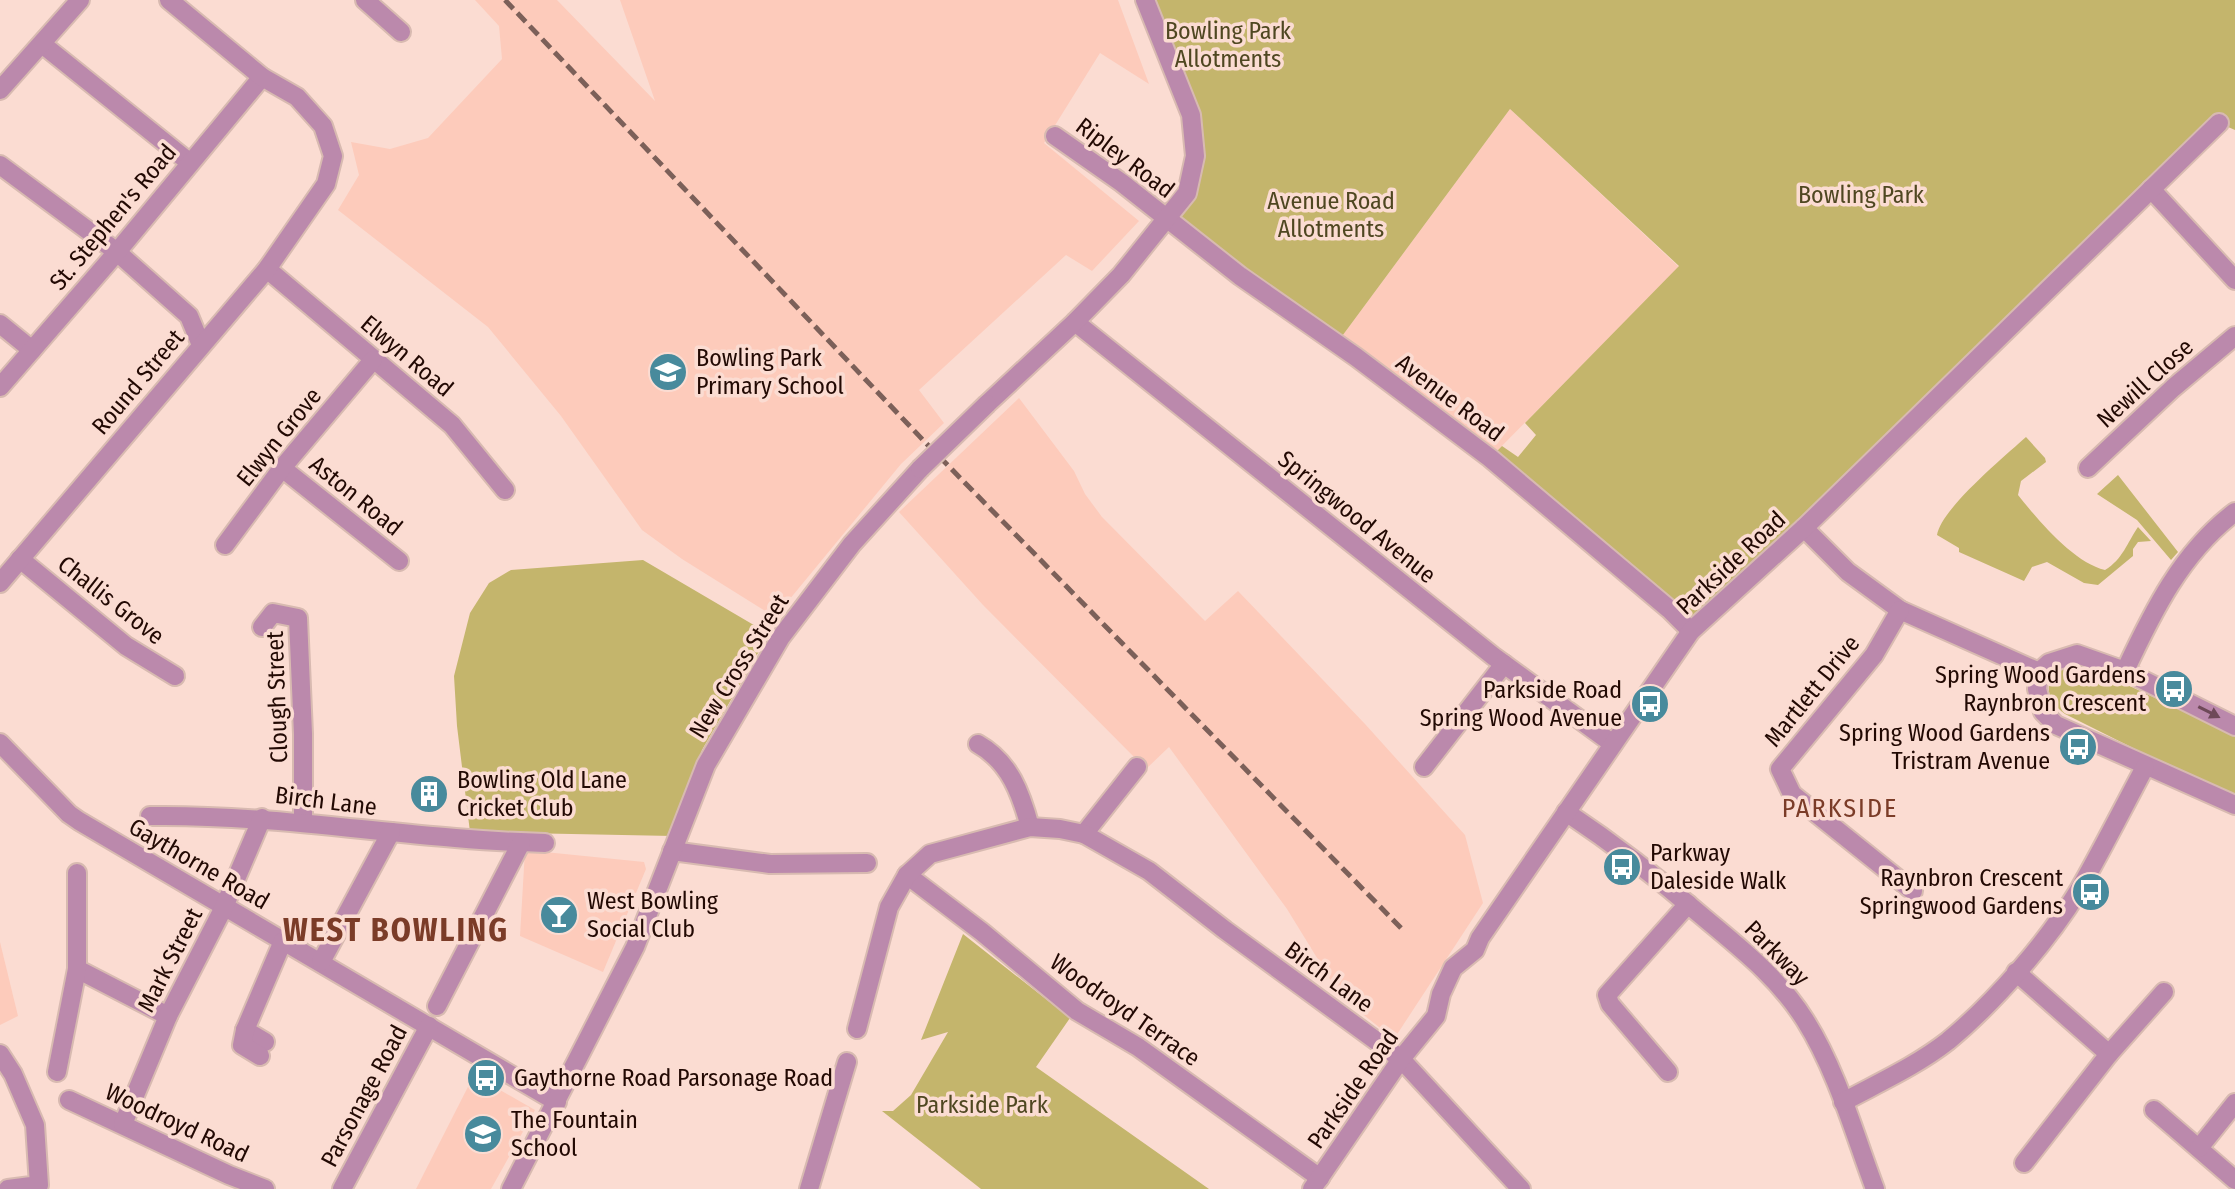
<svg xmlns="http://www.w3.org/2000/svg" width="2235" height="1189" viewBox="0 0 2235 1189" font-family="'Fira Sans Condensed',sans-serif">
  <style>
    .built { fill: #fdcbbb }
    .green { fill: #c4b56c }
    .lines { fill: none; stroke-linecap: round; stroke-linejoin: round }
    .minor-casing { stroke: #d8bab1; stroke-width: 22 }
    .minor { stroke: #bb89ac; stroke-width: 18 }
    .rail { stroke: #7c6059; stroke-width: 5; stroke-dasharray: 12 6; stroke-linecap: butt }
    .minor-bridge-casing { stroke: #d8bab1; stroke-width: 22; stroke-linecap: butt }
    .minor-bridge { stroke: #bb89ac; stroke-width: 18 }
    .oneway { fill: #6e4958 }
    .labels { text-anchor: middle; stroke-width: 7; stroke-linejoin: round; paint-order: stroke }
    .park-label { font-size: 24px; fill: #4f4721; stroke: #fbdcd2 }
    .street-label { font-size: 24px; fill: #220903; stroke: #fbdcd2 }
    .poi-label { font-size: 24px; fill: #220903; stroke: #fbdcd2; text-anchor: start }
    .neighbourhood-label { font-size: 26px; letter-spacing: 2px; fill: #7b3c28; stroke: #fbdcd2 }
    .district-label { font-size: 32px; font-weight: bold; letter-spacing: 2px; fill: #7b3c28; stroke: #fbdcd2 }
  </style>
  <rect width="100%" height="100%" fill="#fbdcd2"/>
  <g class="built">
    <path d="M475,0H557L655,101L620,0H1118L1149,84L1100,53L1044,143L1139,221L1092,271L1066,255L919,390L944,423L901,464L775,617L682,559L642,530L561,416L488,327L338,210L359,175L351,142L390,149L428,138L502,59L499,26Z"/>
    <path d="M1510,109L1679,267L1490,458L1337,343Z"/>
    <path d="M1019,398L1074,471L1085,494L1102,517L1205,621L1238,591L1365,724L1465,835L1483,903L1394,1039L1341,997L1287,909L1169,747L1146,769L983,605L899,512Z"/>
    <path d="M525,850L644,862L646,869L603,972L520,936Z"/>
    <path d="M0,942L18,1016L0,1025Z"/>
    <path d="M474,1075L535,1110L491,1189H416Z"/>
  </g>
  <g class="green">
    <path d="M1145,0H2235V130L2219,123L1691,631L1490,458L1502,446L1518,457L1536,435L1525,423L1679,266L1510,109L1337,343L1167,220L1195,156Z"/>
    <path d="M2026,437L2045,458L2046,462L2021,481L2018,495C2038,520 2074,563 2105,570C2123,559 2127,543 2138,527L2151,541L2138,542L2133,549V556L2098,585L2084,583L2047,562L2032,567L2024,581L1959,552V548L1937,535C1941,509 2005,456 2026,437Z"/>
    <path d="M2118,475L2178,552L2171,560L2137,520L2097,494Z"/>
    <path d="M643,560L769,634L702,750L673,836L470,832L457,726L454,676L470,613L489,583L511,570Z"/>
    <path d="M2080,663L2235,735V799L2065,714C2037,693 2047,667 2080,663Z"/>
    <path d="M963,934L1070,1018L1036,1067L1209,1189H981L882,1111H893L911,1095L948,1032L921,1040Z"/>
  </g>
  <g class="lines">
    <g class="minor-casing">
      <g id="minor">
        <path d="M365,0L401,32"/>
        <path d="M42,44L189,162"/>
        <path d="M0,90L80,0"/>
        <path d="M1055,136L1122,183L1240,276L1356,357L1490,458L1669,609L1691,631"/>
        <path d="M0,165L117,252L189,316L201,345"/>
        <path d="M2151,189L2235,280"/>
        <path d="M267,269L452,425L505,490"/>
        <path d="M1075,322L1493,656L1613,744"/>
        <path d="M0,324L32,350"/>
        <path d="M0,387L117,252L262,77"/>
        <path d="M987,404L1075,322L1121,275L1187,193L1195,156L1191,115L1145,0"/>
        <path d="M282,468L399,561"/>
        <path d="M2088,468L2173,388L2235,336"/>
        <path d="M1804,528L1848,572L1900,610L2039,672"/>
        <path d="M225,545L282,468L373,360"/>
        <path d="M20,559L126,646L175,676"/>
        <path d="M0,583L267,269L326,184L333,156L323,126L297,97L262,77L169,0"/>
        <path d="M1900,610L1874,655L1780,769L1792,794L1913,891"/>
        <path d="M262,627L273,613L298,618L303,734V822"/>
        <path d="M2125,671C2153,611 2182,552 2235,512"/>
        <path d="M2235,726L2125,671L2077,654L2049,663L2039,672L2037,689L2043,712L2056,725L2235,805"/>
        <path d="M0,743L69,814L79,821L557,1102"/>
        <path d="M978,744C1010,762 1021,794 1030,827"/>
        <path d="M1424,767L1504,664"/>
        <path d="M1566,812C1614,844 1658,878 1702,916C1740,948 1778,977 1805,1020C1837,1071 1854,1133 1875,1189"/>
        <path d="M150,816C283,814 412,840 545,843"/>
        <path d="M1084,834L1137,767"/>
        <path d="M672,851L770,864L867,863"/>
        <path d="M907,875L982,932L1077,1011L1138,1047L1320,1178"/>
        <path d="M321,962L391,832"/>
        <path d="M77,969L168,1016"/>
        <path d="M2016,972L2109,1054"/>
        <path d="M437,1006L521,843"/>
        <path d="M857,1029L889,907L907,875L930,854L1030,827L1060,829L1084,834L1149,871L1225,930L1401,1059L1521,1189"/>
        <path d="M245,1030L265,1042"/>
        <path d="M0,1054L13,1074L35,1125L39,1185L8,1189"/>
        <path d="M260,1056L242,1045L245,1030L283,941"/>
        <path d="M57,1072L77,969V873"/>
        <path d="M1668,1072L1610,1004L1607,995L1688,904"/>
        <path d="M69,1100L229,1175L265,1189"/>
        <path d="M1843,1102C1878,1083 1916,1066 1948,1041C1994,1003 2048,941 2079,890C2102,850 2123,808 2145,767"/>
        <path d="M2154,1110L2235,1180"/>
        <path d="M123,1124L168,1016L224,907L262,818"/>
        <path d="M2199,1148L2235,1103"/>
        <path d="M2024,1163L2109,1054L2164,992"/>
        <path d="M342,1189L429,1026"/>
        <path d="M511,1189L635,947L706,765L781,637L852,544L920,469"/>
        <path d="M809,1189L847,1062"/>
        <path d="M1312,1189L1401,1059L1436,1016L1441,994L1453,968L1475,950L1480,938L1691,631L1804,528L2219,123"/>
      </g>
    </g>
    <use href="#minor" class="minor"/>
    <path class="rail" d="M505,0L923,440L1402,929"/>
    <g class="minor-bridge-casing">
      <path id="minor-bridge" d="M920,469L987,404"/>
    </g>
    <use href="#minor-bridge" class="minor-bridge"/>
  </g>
  <defs><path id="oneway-solid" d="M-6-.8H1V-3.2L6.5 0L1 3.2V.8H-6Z" transform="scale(2)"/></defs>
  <use class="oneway" href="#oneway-solid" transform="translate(2209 712) rotate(27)"/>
  <defs>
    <g id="school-disc" transform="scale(2)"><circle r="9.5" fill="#488a9c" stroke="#fbdcd2"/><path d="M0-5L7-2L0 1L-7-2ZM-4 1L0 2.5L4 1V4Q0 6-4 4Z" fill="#fff"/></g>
    <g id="bus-disc" transform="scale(2)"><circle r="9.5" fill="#488a9c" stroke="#fbdcd2"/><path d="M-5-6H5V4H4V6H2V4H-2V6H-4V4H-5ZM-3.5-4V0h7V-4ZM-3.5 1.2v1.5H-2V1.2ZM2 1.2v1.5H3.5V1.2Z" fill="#fff"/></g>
    <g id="building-disc" transform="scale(2)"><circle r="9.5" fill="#488a9c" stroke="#fbdcd2"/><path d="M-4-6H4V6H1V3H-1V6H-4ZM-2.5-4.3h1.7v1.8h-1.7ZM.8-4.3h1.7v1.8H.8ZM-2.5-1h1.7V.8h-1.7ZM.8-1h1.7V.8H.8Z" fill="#fff"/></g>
    <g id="bar-disc" transform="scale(2)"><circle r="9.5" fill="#488a9c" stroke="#fbdcd2"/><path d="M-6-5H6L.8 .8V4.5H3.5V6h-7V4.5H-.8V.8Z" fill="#fff"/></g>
  </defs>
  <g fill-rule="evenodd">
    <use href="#school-disc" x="668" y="372"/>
    <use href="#bus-disc" x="2174" y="689"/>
    <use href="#bus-disc" x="1650" y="704"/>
    <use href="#bus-disc" x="2078" y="747"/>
    <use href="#building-disc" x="429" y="794"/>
    <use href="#bus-disc" x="1622" y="867"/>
    <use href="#bus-disc" x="2091" y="892"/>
    <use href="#bar-disc" x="559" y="915"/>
    <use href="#bus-disc" x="486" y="1078"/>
    <use href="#school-disc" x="483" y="1134"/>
  </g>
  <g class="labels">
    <g class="park-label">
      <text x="1228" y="39">Bowling Park<tspan x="1228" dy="28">Allotments</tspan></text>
      <text x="1861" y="203">Bowling Park</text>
      <text x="1331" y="209">Avenue Road<tspan x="1331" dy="28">Allotments</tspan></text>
      <text x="982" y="1113">Parkside Park</text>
    </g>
    <g class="street-label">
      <text transform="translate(1125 158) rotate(37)" y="8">Ripley Road</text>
      <text transform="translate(113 217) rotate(-50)" y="8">St. Stephen's Road</text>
      <text transform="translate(407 356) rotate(40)" y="8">Elwyn Road</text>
      <text transform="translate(138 382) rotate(-50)" y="8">Round Street</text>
      <text transform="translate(2145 383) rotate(-42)" y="8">Newill Close</text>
      <text transform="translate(1450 398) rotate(37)" y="8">Avenue Road</text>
      <text transform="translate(279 437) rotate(-51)" y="8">Elwyn Grove</text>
      <text transform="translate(356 496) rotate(39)" y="8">Aston Road</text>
      <text transform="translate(1357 517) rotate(39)" y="8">Springwood Avenue</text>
      <text transform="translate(1731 563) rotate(-43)" y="8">Parkside Road</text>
      <text transform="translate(111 600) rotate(38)" y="8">Challis Grove</text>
      <text transform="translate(739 666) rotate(-58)" y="8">New Cross Street</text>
      <text transform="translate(1812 691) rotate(-51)" y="8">Martlett Drive</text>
      <text transform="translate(277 697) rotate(-92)" y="8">Clough Street</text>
      <text transform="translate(326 801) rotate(7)" y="8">Birch Lane</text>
      <text transform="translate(199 864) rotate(30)" y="8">Gaythorne Road</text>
      <text transform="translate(1777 953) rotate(45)" y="8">Parkway</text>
      <text transform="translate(170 960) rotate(-63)" y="8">Mark Street</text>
      <text transform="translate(1329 977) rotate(36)" y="8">Birch Lane</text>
      <text transform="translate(1125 1010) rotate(35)" y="8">Woodroyd Terrace</text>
      <text transform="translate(1353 1089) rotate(-55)" y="8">Parkside Road</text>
      <text transform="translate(364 1096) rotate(-62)" y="8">Parsonage Road</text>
      <text transform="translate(177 1123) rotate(25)" y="8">Woodroyd Road</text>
    </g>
    <g class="poi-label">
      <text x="696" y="366">Bowling Park<tspan x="696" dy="28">Primary School</tspan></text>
      <text x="2146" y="683" text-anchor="end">Spring Wood Gardens<tspan x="2146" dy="28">Raynbron Crescent</tspan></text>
      <text x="1622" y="698" text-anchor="end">Parkside Road<tspan x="1622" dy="28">Spring Wood Avenue</tspan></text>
      <text x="2050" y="741" text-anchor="end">Spring Wood Gardens<tspan x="2050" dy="28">Tristram Avenue</tspan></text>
      <text x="457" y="788">Bowling Old Lane<tspan x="457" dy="28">Cricket Club</tspan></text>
      <text x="1650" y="861">Parkway<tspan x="1650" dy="28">Daleside Walk</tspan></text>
      <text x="2063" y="886" text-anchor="end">Raynbron Crescent<tspan x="2063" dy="28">Springwood Gardens</tspan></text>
      <text x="587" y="909">West Bowling<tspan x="587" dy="28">Social Club</tspan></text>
      <text x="514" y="1086">Gaythorne Road Parsonage Road</text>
      <text x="511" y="1128">The Fountain<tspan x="511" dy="28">School</tspan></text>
    </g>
    <g class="neighbourhood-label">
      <text x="1840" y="817">PARKSIDE</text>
    </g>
    <g class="district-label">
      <text x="396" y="941">WEST BOWLING</text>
    </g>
  </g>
</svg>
